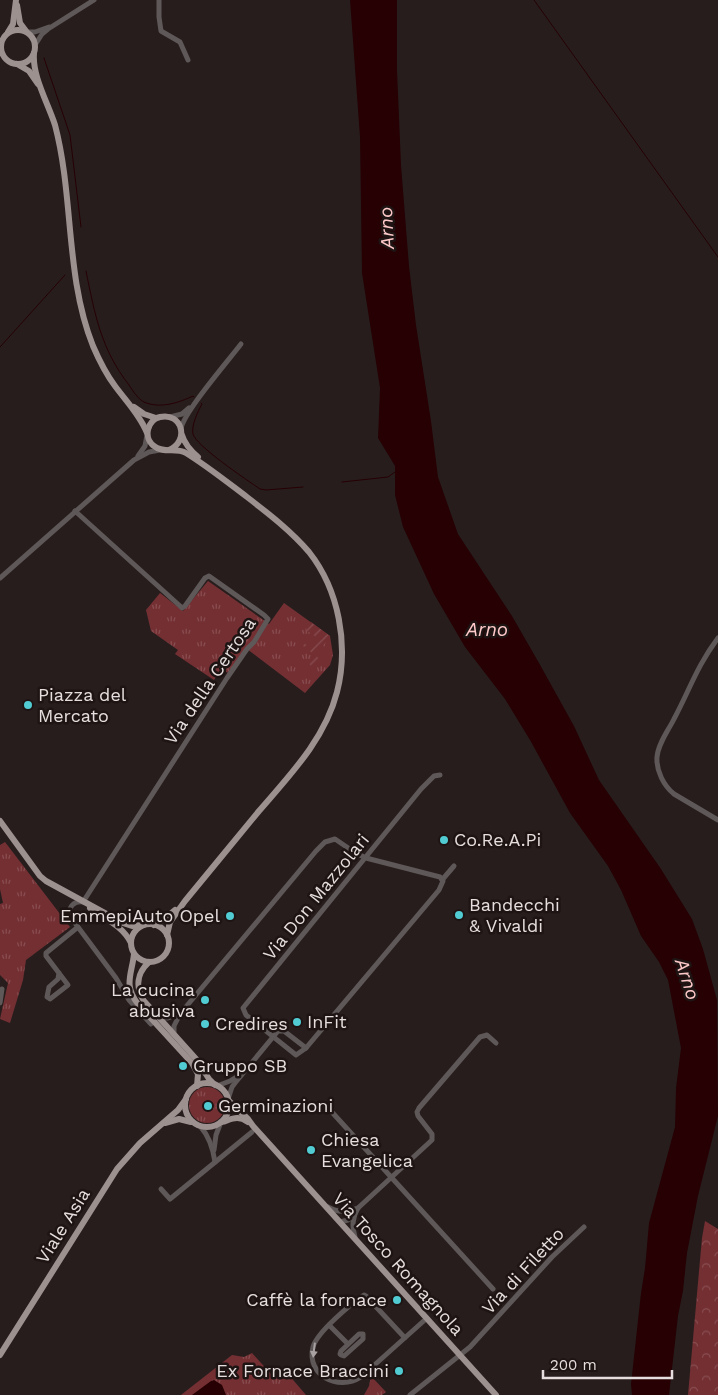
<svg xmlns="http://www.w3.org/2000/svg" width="718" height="1395" viewBox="0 0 718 1395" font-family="'Work Sans',sans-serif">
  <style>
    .grass { fill: url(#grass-tufts) }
    .forest { fill: url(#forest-crowns) }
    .garden { fill: url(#garden-furrows) }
    .water { fill: #260003 }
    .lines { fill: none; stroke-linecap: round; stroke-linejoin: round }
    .stream { stroke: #260003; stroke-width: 1 }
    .minor { stroke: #5e5858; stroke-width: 5 }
    .major { stroke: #9d9190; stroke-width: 6 }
    .oneway { fill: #a9a2a2 }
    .poi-dot { fill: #51ccd2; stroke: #1e1414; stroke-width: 2 }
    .labels { text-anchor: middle; stroke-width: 5; stroke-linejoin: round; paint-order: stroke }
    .street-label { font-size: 18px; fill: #e6dede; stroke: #1e1414 }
    .poi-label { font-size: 18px; fill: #e6dede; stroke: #1e1414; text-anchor: start }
    .water-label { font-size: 19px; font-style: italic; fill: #fec9c8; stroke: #1e1414 }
  </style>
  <defs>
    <pattern id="grass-tufts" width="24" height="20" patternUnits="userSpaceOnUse" patternTransform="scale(1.25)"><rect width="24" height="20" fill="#742f33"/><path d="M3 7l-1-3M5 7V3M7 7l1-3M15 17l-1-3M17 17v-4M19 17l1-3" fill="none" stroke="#884d50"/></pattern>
    <pattern id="forest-crowns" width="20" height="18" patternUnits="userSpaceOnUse" patternTransform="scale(1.25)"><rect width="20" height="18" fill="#742f33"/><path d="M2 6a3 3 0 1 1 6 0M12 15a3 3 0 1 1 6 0" fill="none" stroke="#884d50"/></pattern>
    <pattern id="garden-furrows" width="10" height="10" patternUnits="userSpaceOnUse" patternTransform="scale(1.25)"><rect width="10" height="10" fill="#742f33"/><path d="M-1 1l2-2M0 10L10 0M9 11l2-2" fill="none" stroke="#884d50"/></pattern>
  </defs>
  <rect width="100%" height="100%" fill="#281d1d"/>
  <g class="grass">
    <path d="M208,581L269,624L284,603L330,636L333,655L330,665L305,693L247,649L228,673L221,669L214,680L175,654L178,650L151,631L146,610L160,593L183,611Z"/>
    <path d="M5,842L70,927L26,960L23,980L10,1023L0,1019L8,983L0,975V904L3,903L0,889V845Z"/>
    <circle cx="207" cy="1105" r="18"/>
    <path d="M252,1353L272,1375L282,1367L306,1395H181L232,1355L244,1357Z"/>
    <path d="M371,1376L386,1392L382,1395H364L369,1386Z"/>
  </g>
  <path class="forest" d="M705,1221L718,1229V1395H688L702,1238Z"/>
  <g class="garden">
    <path d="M311,622L330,636L316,656L321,660L315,669L309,664L315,655L303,646L304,643L309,647L316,637L306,630Z"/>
    <path d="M238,631L249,640L238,654L230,647L233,643L230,640Z"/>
    <path d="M227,653L237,661L232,667L222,660Z"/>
  </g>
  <g class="water">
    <path d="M350,0H397V70L401,165L409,266L416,325L431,421L438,477L458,534L512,616L539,663L574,726L599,780L661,869L692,919L703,949L717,1000L718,1116L698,1196L687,1253L683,1291L678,1316L669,1395H632L631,1384L641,1293L645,1268L649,1223L675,1127L676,1088L681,1048L668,980L659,962L641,936L621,890L608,866L570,813L530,740L505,699L465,647L434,594L403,527L395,495V466L378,438L380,388L362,273L360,137Z"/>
    <path d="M214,1380L222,1385L226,1395H192L211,1381Z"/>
  </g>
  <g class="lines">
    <g class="stream">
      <path d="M534,0L718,257"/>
      <path d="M44,58L70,135L81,227"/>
      <path d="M86,271C95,315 101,349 129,385C133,391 138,399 144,402C160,409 178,403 193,396L194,397"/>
      <path d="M0,347L65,275"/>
      <path d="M201,403L202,404C198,411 191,426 193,434C196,446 247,480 260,489L266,490L303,487"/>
      <path d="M342,482L388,477L395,472"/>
    </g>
    <g class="minor">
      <path d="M159,0V17L161,31L180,42L188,60"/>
      <path d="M28,32H35L49,27"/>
      <path d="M35,45L42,34L48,29L94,0"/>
      <path d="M170,417L182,414L189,408"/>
      <path d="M181,429C183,413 228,361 241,344"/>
      <path d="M138,456L145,446L147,435"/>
      <path d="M75,511L180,606L182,608L185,606L205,578L209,576L264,615L268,619L254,642L247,649L227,678L83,902C74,901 69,906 69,915L116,978L129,1000L151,1024"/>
      <path d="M0,578L134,460L149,452L160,450"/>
      <path d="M718,638C698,664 689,691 674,719C668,731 658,744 657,757C656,771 664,786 674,794L718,820"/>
      <path d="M442,880L454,866"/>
      <path d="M59,973L58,979L49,987L47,997L50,999L68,985L46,956V953L78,927"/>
      <path d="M0,1003L2,989"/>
      <path d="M159,1017L168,1018L179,1014"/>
      <path d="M174,1034V1026L180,1014L316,851L325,842L335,839L354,852L366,858L440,877L443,881L439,890L306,1048L296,1055L246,1015L243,1008L421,789L434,776L440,775"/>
      <path d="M217,1086L230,1081L238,1076"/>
      <path d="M228,1099L232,1087L235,1083L278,1031H284L306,1048"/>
      <path d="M330,1110L493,1289"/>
      <path d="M200,1126C209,1136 213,1148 215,1162"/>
      <path d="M214,1150L216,1135L221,1122"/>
      <path d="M161,1189L170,1199L252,1132"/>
      <path d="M328,1207C338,1213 347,1212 358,1208"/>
      <path d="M340,1222L348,1220L355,1214"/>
      <path d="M355,1237C352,1227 352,1217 358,1208L432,1140V1134L418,1116L417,1112L419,1108L480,1037L487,1035L496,1043"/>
      <path d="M329,1325L348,1344"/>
      <path d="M359,1334H363V1339L344,1356L341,1355L340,1354L341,1351Z"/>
      <path d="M405,1338L366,1296L364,1295C351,1304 317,1332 313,1347C306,1375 338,1392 361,1377L427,1318"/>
      <path d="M410,1395L470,1347L552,1257L584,1227"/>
    </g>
    <g class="major">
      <path d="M17,5L20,23L26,31"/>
      <circle cx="18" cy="47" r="17"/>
      <path d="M8,32L13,24L16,0"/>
      <path d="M34,53C32,76 48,103 55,125C74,197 65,276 93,346C99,360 106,374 115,386C126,401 140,415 147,433"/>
      <path d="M17,64L29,71L38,84"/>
      <path d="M134,407L144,414L156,418"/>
      <path d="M182,435C185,445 191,451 198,457"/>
      <path d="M0,821L40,876L46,881L123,923L132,926L143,925"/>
      <path d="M90,908C104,918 123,926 131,943"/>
      <circle cx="150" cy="943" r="19"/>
      <path d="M154,925L163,920L175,910"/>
      <path d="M167,935L170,922L185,901C210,871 234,841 259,811C290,775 325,739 337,692C349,645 339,590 309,552C291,531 269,514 247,497C227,482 207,466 186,453C176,447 163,454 154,446C143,438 147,420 160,417C182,412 190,441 169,450"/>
      <path d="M134,954C132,974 123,985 138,1004L192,1063L198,1074L197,1086"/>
      <path d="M149,962C137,973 135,987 144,1001L197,1060L209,1079L215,1085"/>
      <circle cx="207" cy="1105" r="22"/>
      <path d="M229,1101L248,1119L253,1126L496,1395"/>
      <path d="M222,1122C232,1119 238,1115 248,1122"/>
      <path d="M165,1123L179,1119L191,1122"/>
      <path d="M0,1355L117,1169L140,1143L178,1110L186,1099"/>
    </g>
  </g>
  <defs><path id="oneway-solid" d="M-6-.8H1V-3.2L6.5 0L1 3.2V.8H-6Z" transform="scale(1.25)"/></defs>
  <use class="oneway" href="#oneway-solid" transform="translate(314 1350) rotate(97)"/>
  <g class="poi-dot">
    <circle cx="28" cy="705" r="5"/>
    <circle cx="444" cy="840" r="5"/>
    <circle cx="459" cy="915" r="5"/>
    <circle cx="230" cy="916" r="5"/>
    <circle cx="205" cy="1000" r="5"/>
    <circle cx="297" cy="1022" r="5"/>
    <circle cx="205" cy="1024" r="5"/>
    <circle cx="183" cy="1066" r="5"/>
    <circle cx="208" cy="1106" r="5"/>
    <circle cx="311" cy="1150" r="5"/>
    <circle cx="397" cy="1300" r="5"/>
    <circle cx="399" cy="1371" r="5"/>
  </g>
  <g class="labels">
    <g class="street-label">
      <text transform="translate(210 681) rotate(-56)" y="6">Via della Certosa</text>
      <text transform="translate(316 897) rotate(-51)" y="6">Via Don Mazzolari</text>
      <text transform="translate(63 1226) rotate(-58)" y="6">Viale Asia</text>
      <text transform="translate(398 1264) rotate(48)" y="6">Via Tosco Romagnola</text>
      <text transform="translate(523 1271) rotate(-47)" y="6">Via di Filetto</text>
    </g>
    <g class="poi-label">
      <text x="38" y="701">Piazza del<tspan x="38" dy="21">Mercato</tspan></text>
      <text x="454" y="846">Co.Re.A.Pi</text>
      <text x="469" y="911">Bandecchi<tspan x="469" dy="21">&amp; Vivaldi</tspan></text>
      <text x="220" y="922" text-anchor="end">EmmepiAuto Opel</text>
      <text x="195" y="996" text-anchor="end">La cucina<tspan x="195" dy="21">abusiva</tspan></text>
      <text x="307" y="1028">InFit</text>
      <text x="215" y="1030">Credires</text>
      <text x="193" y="1072">Gruppo SB</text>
      <text x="218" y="1112">Germinazioni</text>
      <text x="321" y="1146">Chiesa<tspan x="321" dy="21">Evangelica</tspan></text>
      <text x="387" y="1306" text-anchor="end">Caffè la fornace</text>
      <text x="389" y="1377" text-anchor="end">Ex Fornace Braccini</text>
    </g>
    <g class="water-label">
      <text transform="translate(386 228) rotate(-93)" y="7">Arno</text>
      <text x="487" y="636">Arno</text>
      <text transform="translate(688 979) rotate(72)" y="7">Arno</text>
    </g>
  </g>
  <path d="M543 1370v8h129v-8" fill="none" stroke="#e6dede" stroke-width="2.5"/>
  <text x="550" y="1370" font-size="15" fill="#e6dede" stroke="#1e1414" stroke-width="4" paint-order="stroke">200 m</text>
</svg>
